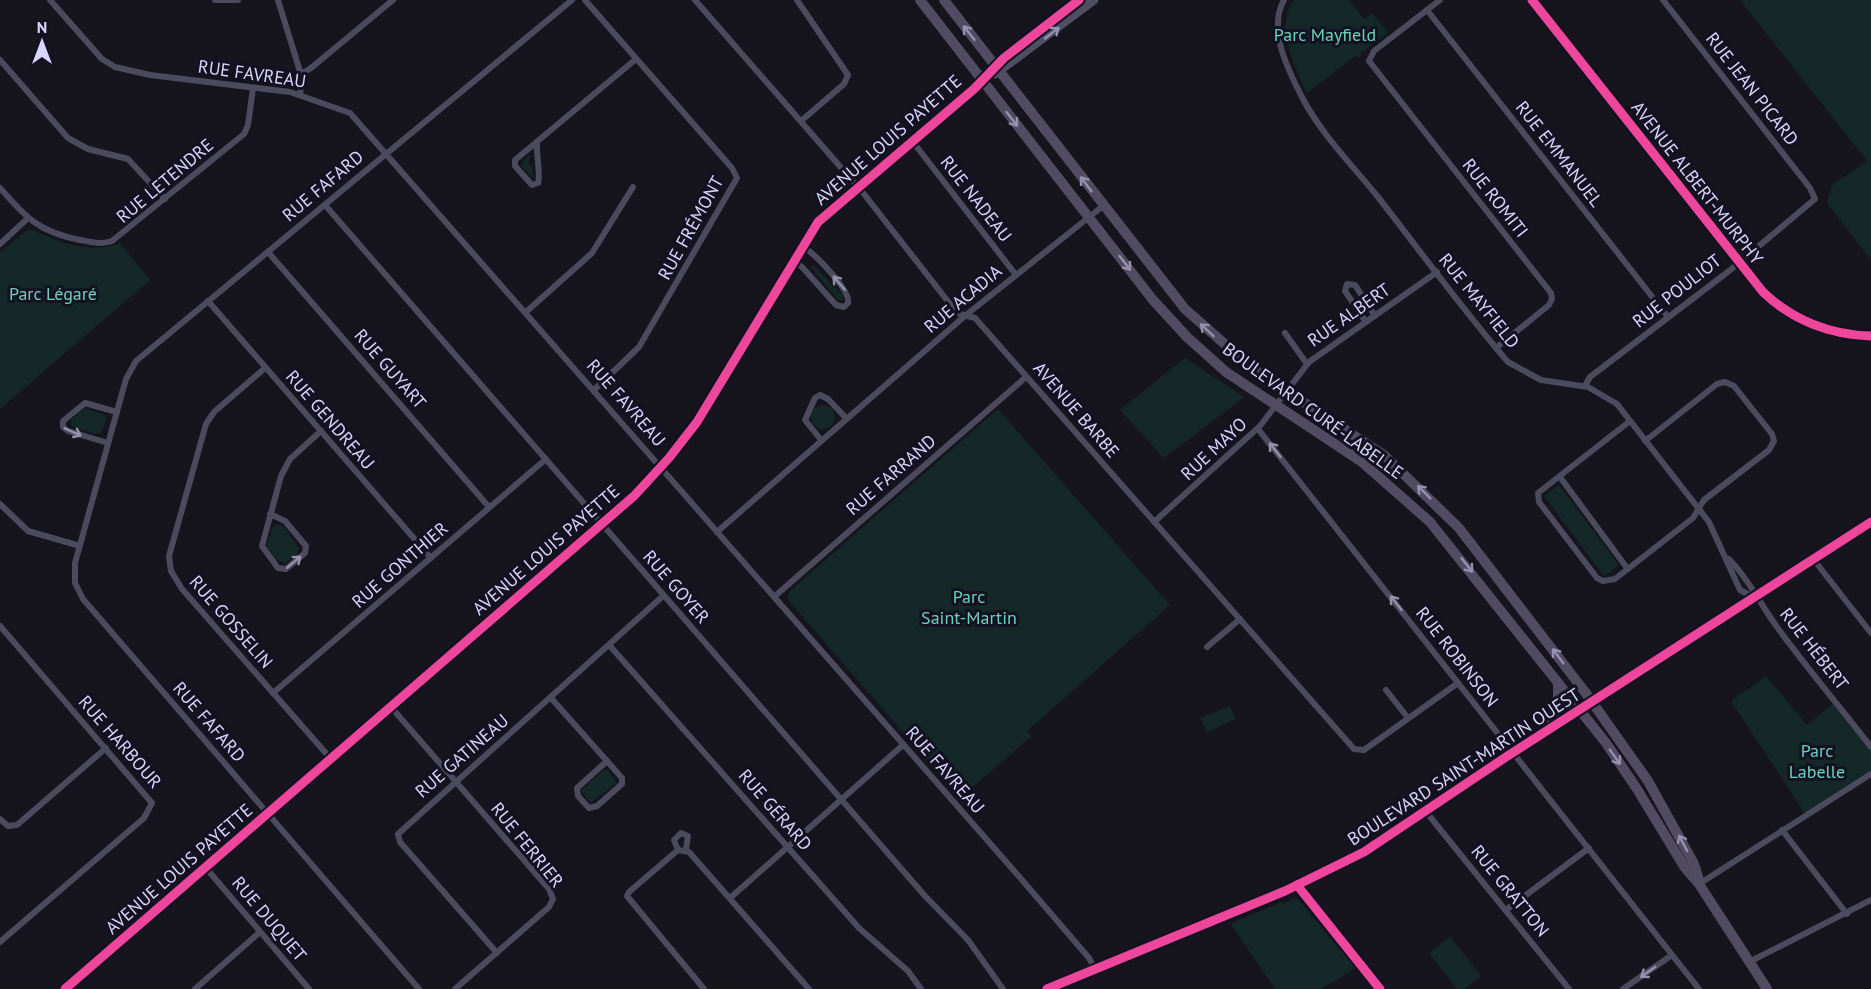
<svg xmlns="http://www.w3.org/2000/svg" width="1871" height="989" viewBox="0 0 1871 989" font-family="'PT Sans',sans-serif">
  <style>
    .green { fill: #142828 }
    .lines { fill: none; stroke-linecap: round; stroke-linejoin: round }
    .street { stroke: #4c4b5e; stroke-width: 6 }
    .secondary { stroke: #4e4e64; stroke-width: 9 }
    .primary { stroke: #524c62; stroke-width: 10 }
    .cycleway-casing { stroke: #131122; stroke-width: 13 }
    .cycleway { stroke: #ed469a; stroke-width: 9 }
    .oneway { stroke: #9691ae }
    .oneway2 { stroke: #9492af }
    .oneway3 { stroke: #9390ac }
    .labels { text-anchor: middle; stroke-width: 6; stroke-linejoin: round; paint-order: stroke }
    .park-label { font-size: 18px; fill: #6bd2b6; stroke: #131122 }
    .street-label { font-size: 18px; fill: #dad6fa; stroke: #131122 }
  </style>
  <rect width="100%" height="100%" fill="#16151e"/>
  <g class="green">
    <path d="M1294,0H1349L1364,19L1372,13L1388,32L1361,53L1360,58L1355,56L1307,93C1295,69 1274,24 1294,0Z"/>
    <path d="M1740,0H1871V260L1827,203L1832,185L1867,161Z"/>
    <path d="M528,156H530L528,165H531L534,179L520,165Z"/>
    <path d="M29,229C37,231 44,235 51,238C72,247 98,252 120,243L150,280L0,409V252Z"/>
    <path d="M813,265L843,296V301L838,300L815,273V270L811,269Z"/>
    <path d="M1185,358L1244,397L1164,458L1120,410Z"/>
    <circle cx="823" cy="417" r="12"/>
    <path d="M84,408L105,415L106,420L101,433L95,434L71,426L72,419Z"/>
    <path d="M998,409L1170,605L1027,731L1032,736L960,798L789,601L788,596L791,590Z"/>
    <path d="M1559,485L1619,565L1604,576L1544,496Z"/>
    <path d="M277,524L283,526L299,548L297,554L285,563L277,560L267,547L269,537L272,536L270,535L272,528Z"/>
    <path d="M1766,676L1807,725L1836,701L1871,747V774L1806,815L1731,701Z"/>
    <path d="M1230,706L1236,719L1207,732L1200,718Z"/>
    <path d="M604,770H608L617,783L590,803L581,790Z"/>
    <path d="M1296,897L1356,968L1321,989H1275L1232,926V923L1282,902L1283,904Z"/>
    <path d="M1450,936L1481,976L1465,989H1457L1429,953Z"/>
  </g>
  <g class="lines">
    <g class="street">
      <path d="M50,0L102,59L115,67L150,75L290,92L350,113L1016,873L1089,958L1095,969"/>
      <path d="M215,0H238"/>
      <path d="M278,0L302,78L300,94"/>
      <path d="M585,0L732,168L737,178L639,347L594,390"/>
      <path d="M695,0L864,194L957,313L975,318L1354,749L1364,750L1458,683"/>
      <path d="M797,0L848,75L844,84L801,121"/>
      <path d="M1284,0C1267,30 1289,72 1303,99C1322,135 1353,166 1378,197C1421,252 1462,309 1508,362L1541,380L1588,387L1617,404L1709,522L1740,590L1755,598"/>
      <path d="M1440,0L1374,51L1369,61L1551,293L1552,299L1549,305L1496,348"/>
      <path d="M1532,0L1763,292C1792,320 1830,335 1871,336"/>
      <path d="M1427,10L1668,317"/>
      <path d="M0,60L68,138L88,149L128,159L165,199"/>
      <path d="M301,74L311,68L393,0"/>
      <path d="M537,142C536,154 541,176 538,183L532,185L515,166V160L636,59"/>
      <path d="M913,142L1016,275"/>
      <path d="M0,188C26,218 39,232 80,240C91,242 101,245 112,241L244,134L248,125L253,88"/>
      <path d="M325,205L925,896L968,940L1003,989"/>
      <path d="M0,244L27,219"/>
      <path d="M268,252L489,507"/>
      <path d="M793,260L802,267L836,305L844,307L848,303C851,290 814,253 802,246"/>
      <path d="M208,301L431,558"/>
      <path d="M526,312L592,253L633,187"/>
      <path d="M1366,322L1345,291L1347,284L1355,285L1375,316"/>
      <path d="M1285,333L1307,364"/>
      <path d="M265,368L214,412L206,424L169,556L171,571L182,589L331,759"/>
      <path d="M1585,386L1590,377L1729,271L1815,199L1810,188L1663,0"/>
      <path d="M1630,421L1538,493L1539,502L1597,578L1603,581L1615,579L1693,518L1704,500L1769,450L1774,441L1772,434L1734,386L1725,382L1717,384L1645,441"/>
      <path d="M1258,429L1699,989"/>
      <path d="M821,440L805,420L815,398L820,395L828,399L846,418"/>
      <path d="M108,443L68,431L63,427V421L85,403L117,412"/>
      <path d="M1560,477L1627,568"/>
      <path d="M0,504L28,531L80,546"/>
      <path d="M270,514L285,521L306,546L305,553L286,569L278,568L262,546L281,476L290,459L321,431"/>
      <path d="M1154,522L1260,426L1309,362L1437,272"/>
      <path d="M717,532L966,315L1103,206"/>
      <path d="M1729,559C1749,579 1760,604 1777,627C1807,668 1840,707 1871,747"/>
      <path d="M1814,560L1871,633"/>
      <path d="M775,596L1026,377"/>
      <path d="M0,626L152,803L144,818L0,942"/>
      <path d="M610,646L859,928L908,971L921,989"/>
      <path d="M1207,647L1240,619"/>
      <path d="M1386,690L1408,718"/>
      <path d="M273,693L546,459"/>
      <path d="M551,698L607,761"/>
      <path d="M391,707L549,889L553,899L549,907L455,989"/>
      <path d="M607,761L622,778V784L597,806L589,808L578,796L577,788Z"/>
      <path d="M1427,813L1569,989"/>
      <path d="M0,819L8,826L17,825L106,748"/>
      <path d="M1782,830L1847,914"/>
      <path d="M678,850L689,852L809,989"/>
      <path d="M678,850L629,892L627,896L704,989"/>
      <path d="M678,850L674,840L681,833L688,836L686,849"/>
      <path d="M206,868L309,989"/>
      <path d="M1699,884L1871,774"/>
      <path d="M1297,885L1380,989"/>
      <path d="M730,898L903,745"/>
      <path d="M1506,910L1589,848"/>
      <path d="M497,953L400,842L398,834L663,596"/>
      <path d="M1749,962L1871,900"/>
      <path d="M195,989L260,932"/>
      <path d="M419,989L83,599L75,583V563L126,379L136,361L572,0"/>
      <path d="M1623,989L1672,955"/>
    </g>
    <g class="secondary">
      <path d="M995,74L1094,0"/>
      <path d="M65,989L634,496L669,458L697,422L818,222L974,89L1004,58L1079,0"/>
      <path d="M1047,989L1285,891L1364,852L1506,757L1871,522"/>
    </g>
    <g class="primary">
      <path d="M920,0L1153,300L1187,337L1226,372L1362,462L1430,522L1606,743L1637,789L1685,868L1699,884L1767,989"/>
      <path d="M944,0L1185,309L1252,368L1385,456L1459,528L1585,692L1648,781L1694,864L1699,880"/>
      <path d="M1548,731L1558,706V683"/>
    </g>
    <g class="cycleway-casing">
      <g id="cycleway">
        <path d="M1532,0L1763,292C1792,320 1830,335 1871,336"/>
        <path d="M1297,885L1380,989"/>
        <path d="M65,989L634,496L669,458L697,422L818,222L974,89L1004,58L1079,0"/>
        <path d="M1047,989L1285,891L1364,852L1506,757L1871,522"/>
      </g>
    </g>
    <use href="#cycleway" class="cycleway"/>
  </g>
  <defs><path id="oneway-shaft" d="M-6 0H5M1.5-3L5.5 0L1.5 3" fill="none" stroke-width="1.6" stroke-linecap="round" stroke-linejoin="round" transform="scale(1.5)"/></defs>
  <g class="oneway">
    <use href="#oneway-shaft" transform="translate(969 33) rotate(-128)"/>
    <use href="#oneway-shaft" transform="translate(1012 119) rotate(52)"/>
    <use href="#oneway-shaft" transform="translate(1086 184) rotate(-127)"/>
    <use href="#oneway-shaft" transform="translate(1125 263) rotate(52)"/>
    <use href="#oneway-shaft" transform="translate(1207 330) rotate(-137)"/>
    <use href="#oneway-shaft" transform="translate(1424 492) rotate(-135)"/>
    <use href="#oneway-shaft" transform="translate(1467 565) rotate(52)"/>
    <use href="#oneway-shaft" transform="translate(1558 656) rotate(-127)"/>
    <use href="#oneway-shaft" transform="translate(1615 757) rotate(55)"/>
    <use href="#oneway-shaft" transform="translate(1683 843) rotate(-118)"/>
  </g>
  <use class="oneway2" href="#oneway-shaft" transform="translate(1052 33) rotate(-38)"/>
  <g class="oneway3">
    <use href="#oneway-shaft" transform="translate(839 283) rotate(-131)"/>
    <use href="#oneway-shaft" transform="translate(73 432) rotate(24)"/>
    <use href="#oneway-shaft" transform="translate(1275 450) rotate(-128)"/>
    <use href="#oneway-shaft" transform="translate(294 562) rotate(-40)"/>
    <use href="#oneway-shaft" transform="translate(1396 603) rotate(-128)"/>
    <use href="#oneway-shaft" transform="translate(1648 972) rotate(145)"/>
  </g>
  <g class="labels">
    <g class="park-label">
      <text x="1325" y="41">Parc Mayfield</text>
      <text x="53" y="300">Parc Légaré</text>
      <text x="969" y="603">Parc<tspan x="969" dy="21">Saint-Martin</tspan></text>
      <text x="1817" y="757">Parc<tspan x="1817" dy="21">Labelle</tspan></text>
    </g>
    <g class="street-label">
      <text transform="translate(252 74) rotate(8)" y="6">RUE FAVREAU</text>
      <text transform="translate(1752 89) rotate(52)" y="6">RUE JEAN PICARD</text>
      <text transform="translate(888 140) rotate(-41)" y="6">AVENUE LOUIS PAYETTE</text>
      <text transform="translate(1559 154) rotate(52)" y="6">RUE EMMANUEL</text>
      <text transform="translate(165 181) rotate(-40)" y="6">RUE LETENDRE</text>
      <text transform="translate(1697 183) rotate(52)" y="6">AVENUE ALBERT-MURPHY</text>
      <text transform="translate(323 186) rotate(-40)" y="6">RUE FAFARD</text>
      <text transform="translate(1495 198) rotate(52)" y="6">RUE ROMITI</text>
      <text transform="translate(976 199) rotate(52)" y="6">RUE NADEAU</text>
      <text transform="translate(691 228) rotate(-61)" y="6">RUE FRÉMONT</text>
      <text transform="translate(1677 291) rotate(-38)" y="6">RUE POULIOT</text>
      <text transform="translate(963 299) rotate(-40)" y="6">RUE ACADIA</text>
      <text transform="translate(1479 301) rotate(51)" y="6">RUE MAYFIELD</text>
      <text transform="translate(1349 315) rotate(-35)" y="6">RUE ALBERT</text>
      <text transform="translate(390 369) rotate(49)" y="6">RUE GUYART</text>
      <text transform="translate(626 403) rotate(49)" y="6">RUE FAVREAU</text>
      <text transform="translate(1076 410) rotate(49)" y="6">AVENUE BARBE</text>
      <text transform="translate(1313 411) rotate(36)" y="6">BOULEVARD CURÉ-LABELLE</text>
      <text transform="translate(330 420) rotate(49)" y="6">RUE GENDREAU</text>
      <text transform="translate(1214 449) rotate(-43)" y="6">RUE MAYO</text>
      <text transform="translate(891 475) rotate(-41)" y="6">RUE FARRAND</text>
      <text transform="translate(546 550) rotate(-41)" y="6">AVENUE LOUIS PAYETTE</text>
      <text transform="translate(400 565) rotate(-41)" y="6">RUE GONTHIER</text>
      <text transform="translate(676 587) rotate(49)" y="6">RUE GOYER</text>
      <text transform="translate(231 622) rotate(49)" y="6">RUE GOSSELIN</text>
      <text transform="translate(1814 649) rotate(52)" y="6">RUE HÉBERT</text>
      <text transform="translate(1457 657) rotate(52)" y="6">RUE ROBINSON</text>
      <text transform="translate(209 722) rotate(49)" y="6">RUE FAFARD</text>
      <text transform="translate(120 742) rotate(49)" y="6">RUE HARBOUR</text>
      <text transform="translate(462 756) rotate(-41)" y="6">RUE GATINEAU</text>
      <text transform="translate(1464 767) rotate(-33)" y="6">BOULEVARD SAINT-MARTIN OUEST</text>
      <text transform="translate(945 770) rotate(49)" y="6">RUE FAVREAU</text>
      <text transform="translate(775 810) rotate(49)" y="6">RUE GÉRARD</text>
      <text transform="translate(527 845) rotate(51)" y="6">RUE FERRIER</text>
      <text transform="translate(179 869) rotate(-41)" y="6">AVENUE LOUIS PAYETTE</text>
      <text transform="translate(1510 891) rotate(51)" y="6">RUE GRATTON</text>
      <text transform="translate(269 919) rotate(50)" y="6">RUE DUQUET</text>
    </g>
  </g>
  <g transform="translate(42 42)" stroke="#131122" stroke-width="4.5" paint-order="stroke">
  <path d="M0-4.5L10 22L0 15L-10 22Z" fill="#dad6fa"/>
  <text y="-9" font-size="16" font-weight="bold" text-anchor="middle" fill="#dad6fa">N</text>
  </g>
</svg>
